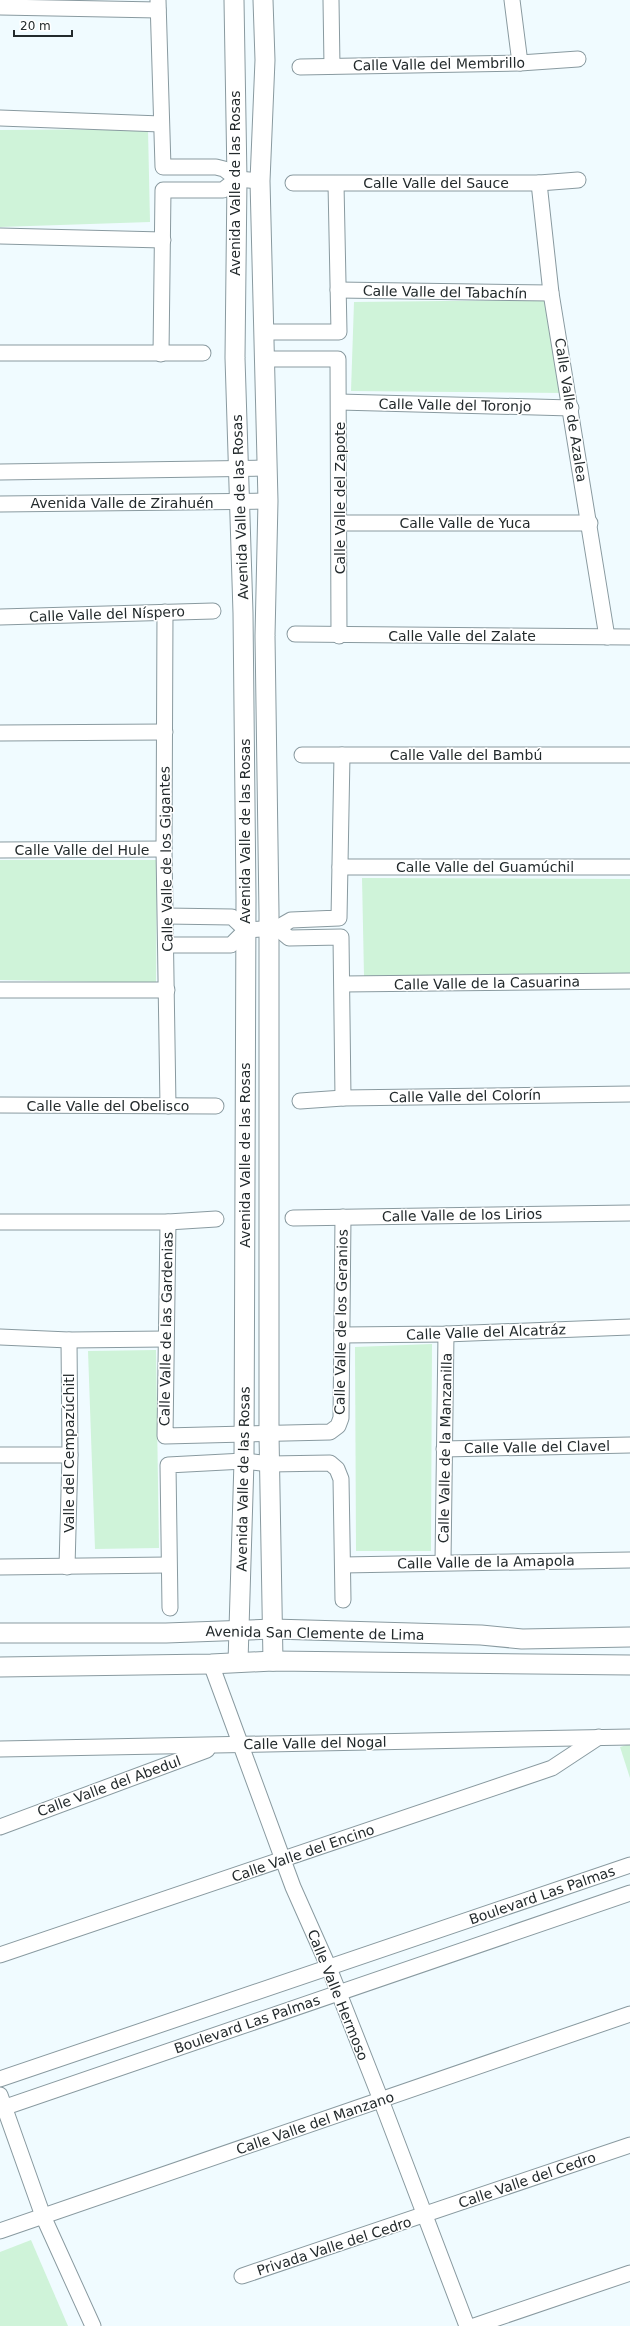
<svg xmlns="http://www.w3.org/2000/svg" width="630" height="2326" viewBox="0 0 630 2326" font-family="'DejaVu Sans',sans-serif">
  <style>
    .green { fill: #cff3d9 }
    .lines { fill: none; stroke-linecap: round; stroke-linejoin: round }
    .minor-casing { stroke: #899aa0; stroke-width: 17 }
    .tertiary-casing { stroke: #899aa0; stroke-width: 21 }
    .minor { stroke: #fff; stroke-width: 15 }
    .tertiary { stroke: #fff; stroke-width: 19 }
    .labels { text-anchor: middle; stroke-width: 3; stroke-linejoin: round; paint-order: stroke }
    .street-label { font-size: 14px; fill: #232a2c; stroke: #fff }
  </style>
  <rect width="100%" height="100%" fill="#f0fbff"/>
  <g class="green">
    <path d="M148,129L150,222L0,227V130Z"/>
    <path d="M544,300L567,393L351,391L354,302Z"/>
    <path d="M0,860H157L156,983L0,980Z"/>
    <path d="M362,878L630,879V973L364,976Z"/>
    <path d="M432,1344L431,1551H356L355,1347Z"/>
    <path d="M156,1350L159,1548L95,1549L88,1351Z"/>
    <path d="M630,1744V1778L620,1747Z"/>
    <path d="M31,2240L68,2326H0V2252Z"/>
  </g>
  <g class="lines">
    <g class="minor-casing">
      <g id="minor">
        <path d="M158,0L163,167H216L224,169L237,179L260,181"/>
        <path d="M331,0L332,66"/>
        <path d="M512,0L520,63"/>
        <path d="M0,7L158,10"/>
        <path d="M300,67L520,63L578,59"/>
        <path d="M0,118L161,124"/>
        <path d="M293,183H539L578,180"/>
        <path d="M539,183L551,293L607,637"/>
        <path d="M0,236L163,240"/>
        <path d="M338,290L551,293"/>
        <path d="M264,332H339L336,184"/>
        <path d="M0,353H203"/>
        <path d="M161,354L163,190H223L237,179"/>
        <path d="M264,359H338L339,636"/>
        <path d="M339,402L571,408"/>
        <path d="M0,472L266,468"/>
        <path d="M0,504L268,501"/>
        <path d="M340,523H590"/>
        <path d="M165,612L164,849L168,1106"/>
        <path d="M0,617L213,611"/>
        <path d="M295,634L630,637"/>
        <path d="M0,733L165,732"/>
        <path d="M302,755H630"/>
        <path d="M0,850L164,849"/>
        <path d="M340,867H630"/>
        <path d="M166,916L232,917L246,930"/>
        <path d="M277,928L289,938L341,937L343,1098"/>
        <path d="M246,930L277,928L291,920L339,918L342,755"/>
        <path d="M167,945H231L246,930"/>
        <path d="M343,984L630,981"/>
        <path d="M0,990H167"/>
        <path d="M300,1101L343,1098L630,1094"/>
        <path d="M0,1105L216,1106"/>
        <path d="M293,1218L630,1213"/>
        <path d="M0,1222H168L216,1219"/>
        <path d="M168,1222L165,1436L330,1432L338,1426L341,1418L343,1217"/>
        <path d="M342,1335L446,1334L630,1327"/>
        <path d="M0,1337L69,1340L166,1339"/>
        <path d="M444,1449L630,1445"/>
        <path d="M0,1455H70"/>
        <path d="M443,1562L446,1334"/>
        <path d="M343,1565L630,1560"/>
        <path d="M0,1567L168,1565"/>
        <path d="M67,1567L70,1455L69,1340"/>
        <path d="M170,1608L168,1465L244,1461L270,1464L330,1463L337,1469L341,1479L343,1600"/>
        <path d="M211,1664L293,1887L329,1968L381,2100L467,2326"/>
        <path d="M0,1749L630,1737"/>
        <path d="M0,1827L207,1750"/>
        <path d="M0,1955L552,1768L599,1737"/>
        <path d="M0,2079L630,1865"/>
        <path d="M0,2095L43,2216L93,2326"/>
        <path d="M0,2109L630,1893"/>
        <path d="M0,2231L630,2014"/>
        <path d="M242,2276L630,2145"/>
        <path d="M474,2326L630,2273"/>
      </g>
    </g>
    <g class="tertiary-casing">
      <g id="tertiary">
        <path d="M234,0L237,179L235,358L243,613L246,898L244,1461L238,1662"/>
        <path d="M263,0L265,60L260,181L268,501L265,636L269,913V1434L273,1661"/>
        <path d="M0,1633H166L273,1629L481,1635L522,1639L630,1637"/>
        <path d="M0,1667L211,1664L273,1661L630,1665"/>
      </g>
    </g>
    <use href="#minor" class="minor"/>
    <use href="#tertiary" class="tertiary"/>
  </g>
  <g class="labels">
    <g class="street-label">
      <text transform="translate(439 64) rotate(-1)" y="5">Calle Valle del Membrillo</text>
      <text transform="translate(235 183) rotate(-90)" y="5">Avenida Valle de las Rosas</text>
      <text x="436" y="188">Calle Valle del Sauce</text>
      <text transform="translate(445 292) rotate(1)" y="5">Calle Valle del Tabachín</text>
      <text transform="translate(455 405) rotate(1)" y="5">Calle Valle del Toronjo</text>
      <text transform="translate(571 410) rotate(81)" y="5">Calle Valle de Azalea</text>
      <text transform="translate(340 498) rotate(-90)" y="5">Calle Valle del Zapote</text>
      <text x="122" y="508">Avenida Valle de Zirahuén</text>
      <text transform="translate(240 507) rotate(-92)" y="5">Avenida Valle de las Rosas</text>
      <text x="465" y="528">Calle Valle de Yuca</text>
      <text transform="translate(107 614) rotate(-2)" y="5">Calle Valle del Níspero</text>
      <text x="462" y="641">Calle Valle del Zalate</text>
      <text x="466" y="760">Calle Valle del Bambú</text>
      <text transform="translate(245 831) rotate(-90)" y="5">Avenida Valle de las Rosas</text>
      <text x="82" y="855">Calle Valle del Hule</text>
      <text transform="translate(166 859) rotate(-91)" y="5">Calle Valle de los Gigantes</text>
      <text x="485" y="872">Calle Valle del Guamúchil</text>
      <text transform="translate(487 983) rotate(-1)" y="5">Calle Valle de la Casuarina</text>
      <text transform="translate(465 1096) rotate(-1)" y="5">Calle Valle del Colorín</text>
      <text x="108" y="1111">Calle Valle del Obelisco</text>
      <text transform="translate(245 1155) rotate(-90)" y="5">Avenida Valle de las Rosas</text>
      <text transform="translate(462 1215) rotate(-1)" y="5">Calle Valle de los Lirios</text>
      <text transform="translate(341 1322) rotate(-89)" y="5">Calle Valle de los Geranios</text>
      <text transform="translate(166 1329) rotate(-89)" y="5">Calle Valle de las Gardenias</text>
      <text transform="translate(486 1332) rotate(-2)" y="5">Calle Valle del Alcatráz</text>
      <text transform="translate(537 1447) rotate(-1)" y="5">Calle Valle del Clavel</text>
      <text transform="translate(445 1448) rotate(-89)" y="5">Calle Valle de la Manzanilla</text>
      <text transform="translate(69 1453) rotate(-90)" y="5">Valle del Cempazúchitl</text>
      <text transform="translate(243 1479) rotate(-89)" y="5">Avenida Valle de las Rosas</text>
      <text transform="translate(486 1562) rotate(-1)" y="5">Calle Valle de la Amapola</text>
      <text transform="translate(315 1633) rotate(1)" y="5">Avenida San Clemente de Lima</text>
      <text transform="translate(315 1743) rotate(-1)" y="5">Calle Valle del Nogal</text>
      <text transform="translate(109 1786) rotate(-20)" y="5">Calle Valle del Abedul</text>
      <text transform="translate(303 1853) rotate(-19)" y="5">Calle Valle del Encino</text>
      <text transform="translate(542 1895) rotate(-19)" y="5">Boulevard Las Palmas</text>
      <text transform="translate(338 1995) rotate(68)" y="5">Calle Valle Hermoso</text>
      <text transform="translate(247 2024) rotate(-19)" y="5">Boulevard Las Palmas</text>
      <text transform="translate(315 2123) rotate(-19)" y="5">Calle Valle del Manzano</text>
      <text transform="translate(527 2180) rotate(-19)" y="5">Calle Valle del Cedro</text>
      <text transform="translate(334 2246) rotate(-18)" y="5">Privada Valle del Cedro</text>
    </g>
  </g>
  <path d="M14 30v6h58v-6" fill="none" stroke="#232a2c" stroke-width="2"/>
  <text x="20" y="30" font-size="12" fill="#232a2c" stroke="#ffffff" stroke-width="3" paint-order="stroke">20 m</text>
</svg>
